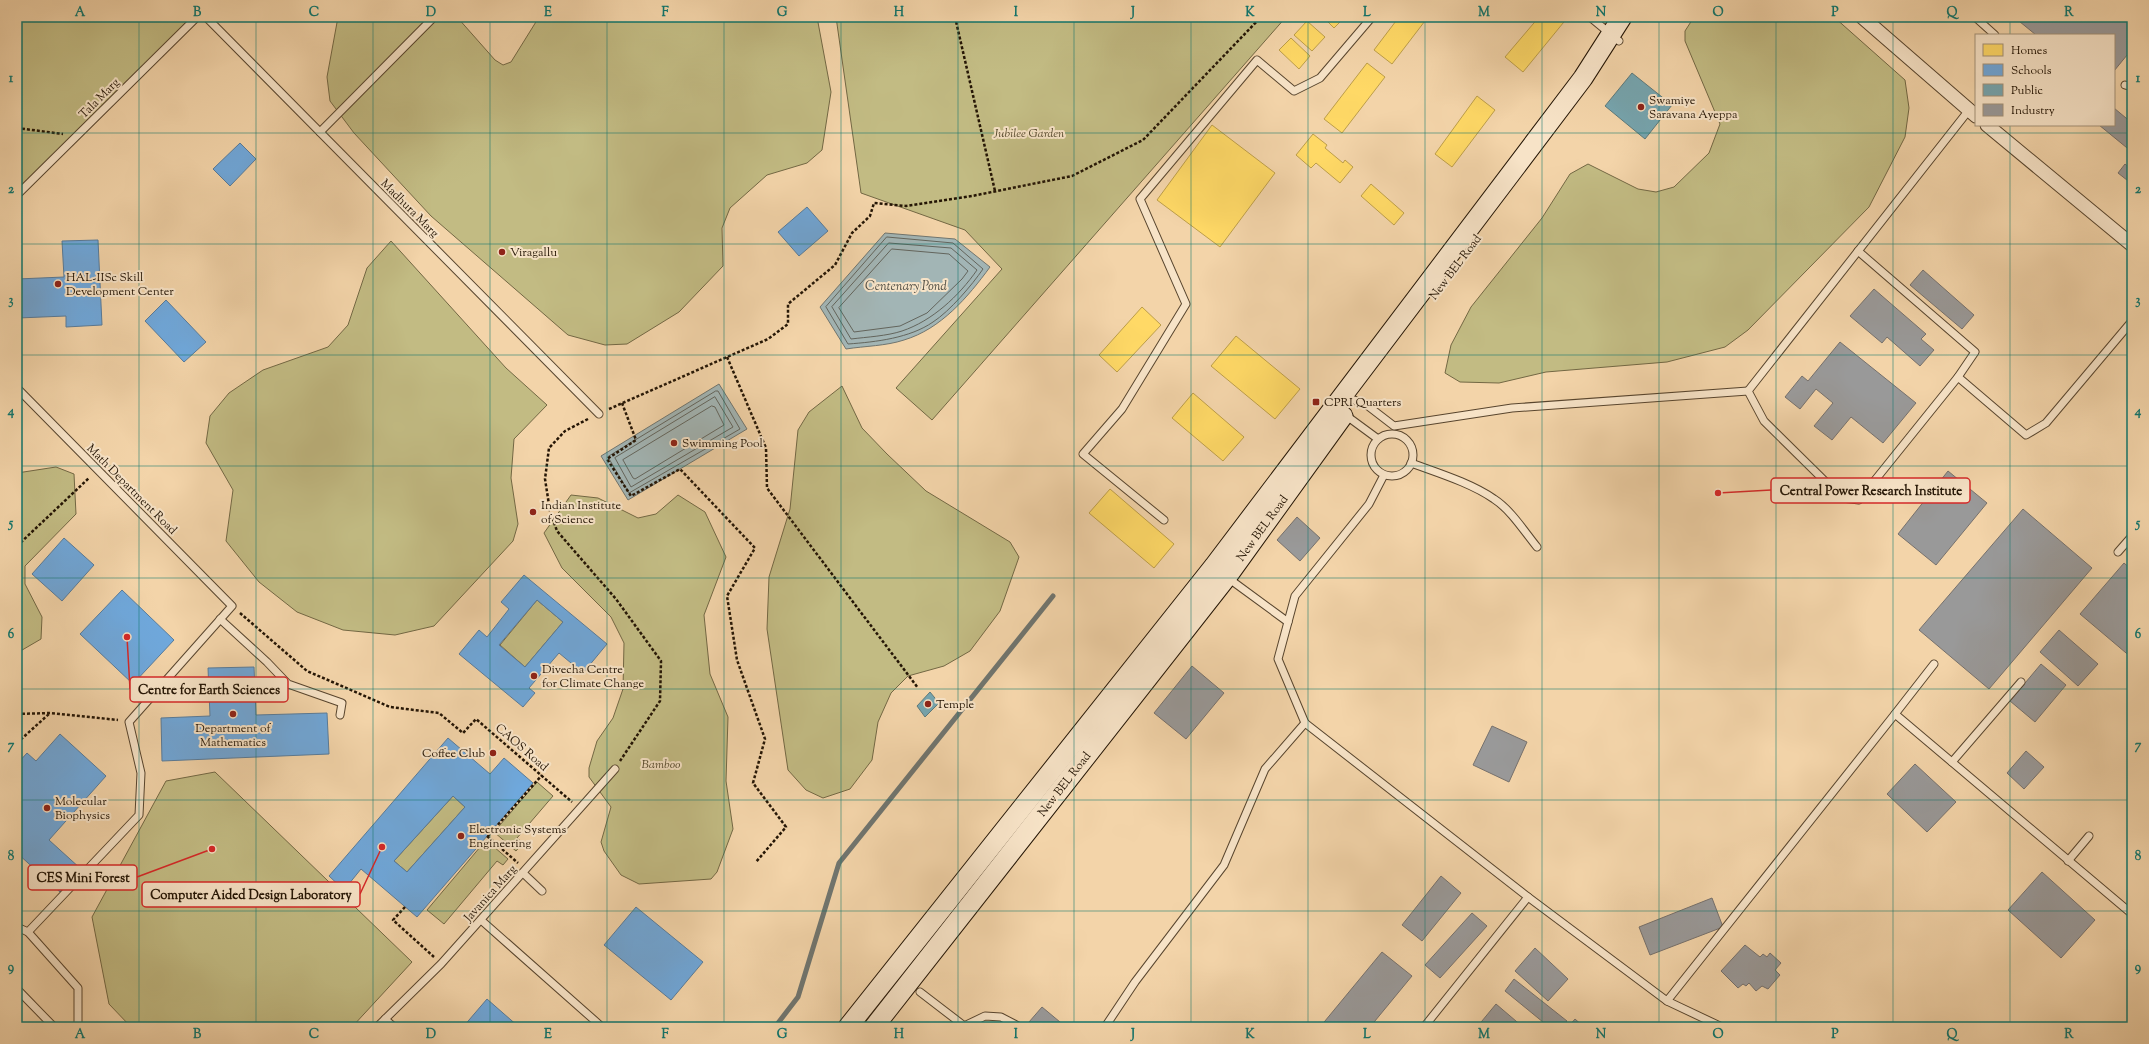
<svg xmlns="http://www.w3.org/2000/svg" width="2149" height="1044" viewBox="0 0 2149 1044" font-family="'Sorts Mill Goudy',serif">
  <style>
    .green { fill: #c2bb83; stroke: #736844 }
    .water { fill: #a2b5b5; stroke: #70756f }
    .homes { fill: #ffd966; stroke: #bd9e49 }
    .schools { fill: #6fa8dc; stroke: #587c9c; fill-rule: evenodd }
    .public { fill: #76a5af; stroke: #5d7a7c }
    .industry { fill: #999; stroke: #76716d }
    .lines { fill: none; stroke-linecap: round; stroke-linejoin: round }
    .shore { stroke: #63655d; stroke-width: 1 }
    .stream { stroke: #70756f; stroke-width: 5 }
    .service-casing { stroke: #58452e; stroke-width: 9 }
    .minor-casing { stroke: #58452e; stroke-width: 15 }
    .secondary-casing { stroke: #241505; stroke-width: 21 }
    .path { stroke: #241505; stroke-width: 2.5; stroke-dasharray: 3 2; stroke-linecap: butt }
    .service { stroke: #f7e3c7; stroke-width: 7 }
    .minor { stroke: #f7e3c7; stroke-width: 13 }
    .secondary { stroke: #f7e3c7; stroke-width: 19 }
    .grid { fill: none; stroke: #0f766e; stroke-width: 1; stroke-opacity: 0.55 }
    .poi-dot { fill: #8f2418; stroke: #f7e3c7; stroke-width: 1.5 }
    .labels { text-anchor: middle; stroke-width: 4; stroke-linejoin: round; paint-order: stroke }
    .street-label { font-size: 12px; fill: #241505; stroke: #f7e3c7 }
    .poi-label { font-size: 12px; fill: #241505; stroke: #f7e3c7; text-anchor: start }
    .park-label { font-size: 12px; font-style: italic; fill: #53472b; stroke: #f7e3c7 }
    .water-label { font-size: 13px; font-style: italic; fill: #504d43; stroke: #f7e3c7 }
    .leader { fill: none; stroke: #d62828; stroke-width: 1.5 }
    .callout-dot { fill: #d62828; stroke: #f7e3c7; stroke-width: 1.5 }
    .callout { fill: #f7e3c7; stroke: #d62828; stroke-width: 1.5 }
    .callout-label { font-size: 13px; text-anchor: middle; font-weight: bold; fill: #241505 }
    .neatline { fill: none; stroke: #0f766e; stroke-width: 1.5 }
    .grid-label { font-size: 13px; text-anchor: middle; font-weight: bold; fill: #0f766e }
  </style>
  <rect width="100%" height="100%" fill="#f3d4a9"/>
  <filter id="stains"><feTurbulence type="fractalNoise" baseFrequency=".005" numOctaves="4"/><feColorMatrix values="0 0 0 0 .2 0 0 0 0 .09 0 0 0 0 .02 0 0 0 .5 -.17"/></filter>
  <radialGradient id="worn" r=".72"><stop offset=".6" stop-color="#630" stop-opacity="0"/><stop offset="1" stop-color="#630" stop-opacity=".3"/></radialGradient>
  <g class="green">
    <path d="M17,17H197L17,195Z"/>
    <path d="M338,17H457L495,60L503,65L511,62L539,17H817L831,92L822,150L807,163L767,175L730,208L722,228L723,266L679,312L627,344L605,345L568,335L431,216L354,133L330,101L327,77Z"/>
    <path d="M836,17H1286L932,420L896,388L1002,269L965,230L861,193Z"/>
    <path d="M1694,17H1834L1905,80L1909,108L1905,137L1869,207L1748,330L1725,347L1667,362L1546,372L1499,383L1460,382L1445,373L1451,345L1471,307L1542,218L1570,174L1588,164L1638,189L1656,192L1674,187L1709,153L1720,124L1685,41V31Z"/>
    <path d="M391,241L506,368L547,405L514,439L511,478L518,524L513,541L434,626L395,635L343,630L297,612L259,582L226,541L233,490L206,443L210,416L229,393L263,370L328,347L348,325L367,268Z"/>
    <path d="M842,386L862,428L887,454L926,491L1010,542L1019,557L1000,611L970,651L944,666L908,676L891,693L878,722L872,760L850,789L823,798L806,790L788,770L767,629L769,577L790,509L798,430L809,412Z"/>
    <path d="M56,467L74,474L76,514L25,566V584L42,617L41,639L17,653V473Z"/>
    <path d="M571,495L598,498L638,518L656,514L678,495L705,512L726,557L704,615L710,674L728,717L726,781L733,829L717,872L711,879L639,884L621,875L604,851L601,842L611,807L589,777V768L597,741L613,718L623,689L624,643L611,617L562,568L544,533Z"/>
    <path d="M537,600L563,622L525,667L500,645Z"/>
    <path d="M215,772L412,962L352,1027H131L109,1004L92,917L166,781Z"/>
    <path d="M537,782L553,796L517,838L523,843L516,851L494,832Z"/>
    <path d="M453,796L465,807L407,872L394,861Z"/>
    <path d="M486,840L508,859L503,865L497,861L444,924L427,910Z"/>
  </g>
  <g class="water">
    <path d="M885,233L955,239L990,267C968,297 941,329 904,340C886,346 865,346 846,349L820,307Z"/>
    <path d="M719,384L747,429L628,500L601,456Z"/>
  </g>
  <g class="homes">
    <path d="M1323,17H1345L1334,28Z"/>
    <path d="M1399,17H1428L1392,64L1374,50Z"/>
    <path d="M1539,17H1568L1523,72L1505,57Z"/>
    <path d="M1307,21L1325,37L1312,51L1294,35Z"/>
    <path d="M1291,38L1310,56L1299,69L1279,50Z"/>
    <path d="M1367,63L1385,77L1342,133L1324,119Z"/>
    <path d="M1477,96L1495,110L1452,167L1435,154Z"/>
    <path d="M1212,125L1275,173L1220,247L1157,200Z"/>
    <path d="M1313,134L1327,145L1325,148L1343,163L1345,160L1353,167L1340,183L1316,163L1311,168L1296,155Z"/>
    <path d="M1371,184L1404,213L1394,225L1361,196Z"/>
    <path d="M1142,307L1161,325L1117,372L1099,355Z"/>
    <path d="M1236,336L1300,389L1275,419L1211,366Z"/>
    <path d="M1193,393L1244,437L1223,461L1172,418Z"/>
    <path d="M1110,489L1174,544L1154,568L1089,513Z"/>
  </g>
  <g class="schools">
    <path d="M240,143L256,159L230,186L213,169Z"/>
    <path d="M807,207L828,231L799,256L778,232Z"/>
    <path d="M98,240L102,325L66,327V316L18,318L17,279L64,277L62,241Z"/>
    <path d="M166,300L206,342L184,362L145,321Z"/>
    <path d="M64,538L94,565L62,601L32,574Z"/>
    <path d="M524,575L607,644L583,673L559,653L529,688L535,693L523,707L459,654L479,630L487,637L509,609L501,602ZM537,600L563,622L525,667L499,645Z"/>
    <path d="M122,590L174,640L133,684L80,634Z"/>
    <path d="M254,667L256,715L327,713L329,754L162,761L161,718L210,716L208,668Z"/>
    <path d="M60,734L106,776L49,840L81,869L60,892L17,853V764L27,753L36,761Z"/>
    <path d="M448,738L490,774L504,758L533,783L417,917L361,869L344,890L329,876ZM453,796L465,807L407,872L394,861Z"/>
    <path d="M636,907L703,962L671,1000L604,945Z"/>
    <path d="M487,999L519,1027H463Z"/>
  </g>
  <g class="public">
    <path d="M1632,73L1672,105L1645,139L1605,106Z"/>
    <path d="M930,692L939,703L925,717L917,706Z"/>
  </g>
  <g class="industry">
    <path d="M2014,17H2132V49L2114,71V35H2036Z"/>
    <path d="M2114,108L2132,123V152L2099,125H2114Z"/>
    <path d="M2125,164L2132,170V184L2118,173Z"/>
    <path d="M1923,270L1974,315L1962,329L1910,285Z"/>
    <path d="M1874,289L1926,334L1921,339L1934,350L1920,366L1887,337L1882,343L1850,316Z"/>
    <path d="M1840,342L1916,403L1883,443L1851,417L1832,440L1814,426L1833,403L1816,389L1800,409L1785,397L1802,376L1808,381Z"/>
    <path d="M1948,471L1987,503L1936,565L1898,534Z"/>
    <path d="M2023,509L2092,568L1989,689L1919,630Z"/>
    <path d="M1297,517L1320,538L1300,561L1277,540Z"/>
    <path d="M2124,563L2132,570V658L2080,614Z"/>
    <path d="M2059,630L2098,664L2078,686L2040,652Z"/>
    <path d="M2041,664L2066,685L2035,722L2010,701Z"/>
    <path d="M1192,666L1224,693L1186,739L1154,713Z"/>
    <path d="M1492,726L1527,742L1509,782L1473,765Z"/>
    <path d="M2026,751L2044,767L2024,789L2007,773Z"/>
    <path d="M1915,764L1956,802L1927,832L1887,794Z"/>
    <path d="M2042,872L2095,920L2061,958L2008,910Z"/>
    <path d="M1441,876L1461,893L1422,941L1402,925Z"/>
    <path d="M1712,898L1723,927L1650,955L1639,927Z"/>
    <path d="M1472,913L1487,926L1440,978L1425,965Z"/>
    <path d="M1745,945L1760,957L1763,954L1767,957L1770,953L1781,963L1775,970L1780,975L1768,989L1762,986L1756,991L1749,983L1746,986L1743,984L1738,988L1721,971Z"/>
    <path d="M1535,948L1568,979L1548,1001L1515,971Z"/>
    <path d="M1382,952L1412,976L1370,1027H1320Z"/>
    <path d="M1514,979L1567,1021L1562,1027H1549L1505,991Z"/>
    <path d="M1496,1004L1523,1027H1477Z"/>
    <path d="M1042,1007L1066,1027H1035L1029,1022Z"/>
    <path d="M1575,1019L1584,1027H1568Z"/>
  </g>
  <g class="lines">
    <g class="shore">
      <path d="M887,237L953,243L983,269C972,285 950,311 933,322C910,338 876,342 848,344L826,307Z"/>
      <path d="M889,243L951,248L977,270C959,296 932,321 902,331C887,336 867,337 851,339L832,307Z"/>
      <path d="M892,249L949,254L968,271L962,279L927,313L900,326L854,332L839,308Z"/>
      <path d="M716,391H718L740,429L629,493L608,457Z"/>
      <path d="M715,397L733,427L631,487L615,458Z"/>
      <path d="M712,406L715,407L724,425L635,479L633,478L623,460Z"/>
    </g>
    <path class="stream" d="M775,1027L798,997L839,863L1053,596"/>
    <g class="service-casing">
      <g id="service">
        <path d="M206,17L599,414"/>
        <path d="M1590,17L1619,41"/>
        <path d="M1975,17L1995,35"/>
        <path d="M2125,85L2132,87"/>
        <path d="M1969,110L1748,391L1764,421L1842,498L1859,500L1958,377L2026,435L2046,423L2132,321"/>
        <path d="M320,132L434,17"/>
        <path d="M17,195L197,17"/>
        <path d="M1858,251L1975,352L1958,377"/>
        <path d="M17,388L232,606L129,722L141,773L139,815L28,932"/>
        <path d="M1354,400L1368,406L1394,426L1512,408L1748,391"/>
        <path d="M1344,414L1378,439"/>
        <circle cx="1392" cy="455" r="21"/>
        <path d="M1411,463C1438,473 1471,483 1494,499C1511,510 1524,531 1537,547"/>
        <path d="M1384,475L1369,504L1295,596L1278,659L1305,723L1528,897L1667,1001L1895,714L2132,914"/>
        <path d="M1164,520L1083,454L1122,409L1186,304L1140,199L1257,60L1294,91L1320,78L1372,17"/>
        <path d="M2118,552L2132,536"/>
        <path d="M1228,578L1288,622"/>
        <path d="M220,619L267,662L288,684L342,703L340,715"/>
        <path d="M1895,714L1934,664"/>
        <path d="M1952,762L2021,682"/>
        <path d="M2068,861L2089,836"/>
        <path d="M523,873L542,891"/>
        <path d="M481,920L602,1027"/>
        <path d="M17,927L28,932L78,988V1027"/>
        <path d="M17,989L54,1027"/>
        <path d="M920,992L963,1025"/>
        <path d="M1667,1001L1722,1027"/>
        <path d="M385,1019L394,1027"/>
        <path d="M377,1027L441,964L615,769"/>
        <path d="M962,1027L985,1016L1001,1017L1020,1027"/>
        <path d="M1105,1027L1135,982L1224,865L1265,769L1305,723"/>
        <path d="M1424,1027L1528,897"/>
      </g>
    </g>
    <g class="minor-casing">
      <g id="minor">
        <path d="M1862,17L1976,116"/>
        <path d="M1987,125L2132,245"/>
      </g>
    </g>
    <g class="secondary-casing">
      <g id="secondary">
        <path d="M848,1027L1214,566L1583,78L1622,17"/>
        <path d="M874,1027L1227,577L1343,416"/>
      </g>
    </g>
    <g class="path">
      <path d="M955,17L995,191"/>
      <path d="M17,128L63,134"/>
      <path d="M727,357L766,448L767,488L918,688"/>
      <path d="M622,403L636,440L607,459L631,496L680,469L755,548L727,596L737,660L765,739L753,783L786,827L756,862"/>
      <path d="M609,409L768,339L788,324V304L835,265L852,233L870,216L874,203L906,206L972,196L1072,176L1143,140L1261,17"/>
      <path d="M588,419L565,431L549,448L545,479L550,511L557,531L616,599L661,661L660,701L620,761"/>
      <path d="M17,546L89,478"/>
      <path d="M240,613L307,671L390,707L439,713L463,733L476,719L572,802"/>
      <path d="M17,714L50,713L118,720"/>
      <path d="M17,743L50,713"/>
      <path d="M487,836L518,863"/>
      <path d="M488,836L542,775"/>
      <path d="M405,907L393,920L434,957"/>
    </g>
    <use href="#service" class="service"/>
    <use href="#minor" class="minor"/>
    <use href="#secondary" class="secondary"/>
  </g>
  <path class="grid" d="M139,17V1027M256,17V1027M373,17V1027M490,17V1027M607,17V1027M724,17V1027M841,17V1027M958,17V1027M1074,17V1027M1191,17V1027M1308,17V1027M1425,17V1027M1542,17V1027M1659,17V1027M1776,17V1027M1893,17V1027M2010,17V35M2010,125V1027M17,133H2132M17,244H2132M17,355H2132M17,466H2132M17,578H2132M17,689H2132M17,800H2132M17,911H2132"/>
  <g class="poi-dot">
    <circle cx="1641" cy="107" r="4"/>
    <circle cx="502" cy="252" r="4"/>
    <circle cx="58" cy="284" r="4"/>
    <rect x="1312" y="398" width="8" height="8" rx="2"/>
    <circle cx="674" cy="443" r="4"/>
    <circle cx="533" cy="512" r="4"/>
    <circle cx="534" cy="676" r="4"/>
    <circle cx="928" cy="704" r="4"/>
    <circle cx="233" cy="714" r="4"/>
    <circle cx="493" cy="753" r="4"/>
    <circle cx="47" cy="808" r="4"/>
    <circle cx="461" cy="836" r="4"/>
  </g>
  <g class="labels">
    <g class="street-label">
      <text transform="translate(99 98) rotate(-45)" y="4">Tala Marg</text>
      <text transform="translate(410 208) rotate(45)" y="4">Madhura Marg</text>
      <text transform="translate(1455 267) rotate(-53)" y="4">New BEL Road</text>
      <text transform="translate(132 489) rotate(45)" y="4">Math Department Road</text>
      <text transform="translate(1262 528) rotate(-54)" y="4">New BEL Road</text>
      <text transform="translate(522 747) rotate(41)" y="4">CAOS Road</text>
      <text transform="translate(1064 784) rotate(-52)" y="4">New BEL Road</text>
      <text transform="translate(490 893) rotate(-48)" y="4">Javanica Marg</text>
    </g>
    <g class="poi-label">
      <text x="1649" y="104">Swamiye<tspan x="1649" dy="14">Saravana Ayeppa</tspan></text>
      <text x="510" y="256">Viragallu</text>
      <text x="66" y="281">HAL-IISc Skill<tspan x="66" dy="14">Development Center</tspan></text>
      <text x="1324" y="406">CPRI Quarters</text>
      <text x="682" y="447">Swimming Pool</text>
      <text x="541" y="509">Indian Institute<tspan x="541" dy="14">of Science</tspan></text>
      <text x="542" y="673">Divecha Centre<tspan x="542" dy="14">for Climate Change</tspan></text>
      <text x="936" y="708">Temple</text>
      <text x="233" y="732" text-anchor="middle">Department of<tspan x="233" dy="14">Mathematics</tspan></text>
      <text x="485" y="757" text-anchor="end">Coffee Club</text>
      <text x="55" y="805">Molecular<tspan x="55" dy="14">Biophysics</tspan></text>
      <text x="469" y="833">Electronic Systems<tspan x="469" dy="14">Engineering</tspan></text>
    </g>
    <g class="park-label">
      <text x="1029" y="137">Jubilee Garden</text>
      <text x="661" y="768">Bamboo</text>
    </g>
    <g class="water-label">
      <text x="906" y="290">Centenary Pond</text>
    </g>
  </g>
  <path class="leader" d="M1718 493L1771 490M127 637L130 689M212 849L137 877M382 847L360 894"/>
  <g class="callout-dot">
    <circle cx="1718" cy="493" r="4"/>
    <circle cx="127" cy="637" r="4"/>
    <circle cx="212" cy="849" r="4"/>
    <circle cx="382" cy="847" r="4"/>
  </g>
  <g class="callout">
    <rect x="1771" y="478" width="199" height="25" rx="4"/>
    <rect x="130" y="677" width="158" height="25" rx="4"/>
    <rect x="28" y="865" width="109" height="25" rx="4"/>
    <rect x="142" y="882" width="218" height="25" rx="4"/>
  </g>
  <g class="callout-label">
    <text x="1871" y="495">Central Power Research Institute</text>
    <text x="209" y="694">Centre for Earth Sciences</text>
    <text x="83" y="882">CES Mini Forest</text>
    <text x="251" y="899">Computer Aided Design Laboratory</text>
  </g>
  <rect width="2149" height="1044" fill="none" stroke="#f3d4a9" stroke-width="44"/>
  <rect x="1975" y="34" width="140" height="92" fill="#f7e3c7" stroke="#a39179"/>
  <rect x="1983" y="44" width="20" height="12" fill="#ffd966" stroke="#a39179"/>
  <text x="2011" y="54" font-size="12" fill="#241505">Homes</text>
  <rect x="1983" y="64" width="20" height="12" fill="#6fa8dc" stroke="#a39179"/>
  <text x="2011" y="74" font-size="12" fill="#241505">Schools</text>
  <rect x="1983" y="84" width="20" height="12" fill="#76a5af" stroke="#a39179"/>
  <text x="2011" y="94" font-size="12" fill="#241505">Public</text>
  <rect x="1983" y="104" width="20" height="12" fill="#999999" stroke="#a39179"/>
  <text x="2011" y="114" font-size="12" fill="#241505">Industry</text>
  <rect x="22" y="22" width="2105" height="1000" class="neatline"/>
  <g class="grid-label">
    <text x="80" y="16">A</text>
    <text x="197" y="16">B</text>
    <text x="314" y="16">C</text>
    <text x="431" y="16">D</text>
    <text x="548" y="16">E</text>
    <text x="665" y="16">F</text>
    <text x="782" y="16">G</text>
    <text x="899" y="16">H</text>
    <text x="1016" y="16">I</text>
    <text x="1133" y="16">J</text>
    <text x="1250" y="16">K</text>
    <text x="1367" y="16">L</text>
    <text x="1484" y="16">M</text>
    <text x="1601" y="16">N</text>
    <text x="1718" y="16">O</text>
    <text x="1835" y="16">P</text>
    <text x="1952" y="16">Q</text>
    <text x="2069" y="16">R</text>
    <text x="11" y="82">1</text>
    <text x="2138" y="82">1</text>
    <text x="11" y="193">2</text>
    <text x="2138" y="193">2</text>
    <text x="11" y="304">3</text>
    <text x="2138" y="304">3</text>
    <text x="11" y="415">4</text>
    <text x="2138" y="415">4</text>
    <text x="11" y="527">5</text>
    <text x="2138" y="527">5</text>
    <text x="11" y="638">6</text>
    <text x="2138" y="638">6</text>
    <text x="11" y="749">7</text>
    <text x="2138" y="749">7</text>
    <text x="11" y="860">8</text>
    <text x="2138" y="860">8</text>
    <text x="11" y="971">9</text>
    <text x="2138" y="971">9</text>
    <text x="80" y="1038">A</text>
    <text x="197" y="1038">B</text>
    <text x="314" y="1038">C</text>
    <text x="431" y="1038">D</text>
    <text x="548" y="1038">E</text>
    <text x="665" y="1038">F</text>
    <text x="782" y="1038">G</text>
    <text x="899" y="1038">H</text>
    <text x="1016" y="1038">I</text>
    <text x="1133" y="1038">J</text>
    <text x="1250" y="1038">K</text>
    <text x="1367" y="1038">L</text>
    <text x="1484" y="1038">M</text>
    <text x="1601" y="1038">N</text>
    <text x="1718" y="1038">O</text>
    <text x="1835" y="1038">P</text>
    <text x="1952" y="1038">Q</text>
    <text x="2069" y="1038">R</text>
  </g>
  <rect width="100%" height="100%" filter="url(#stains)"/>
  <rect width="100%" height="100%" fill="url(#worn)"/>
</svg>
